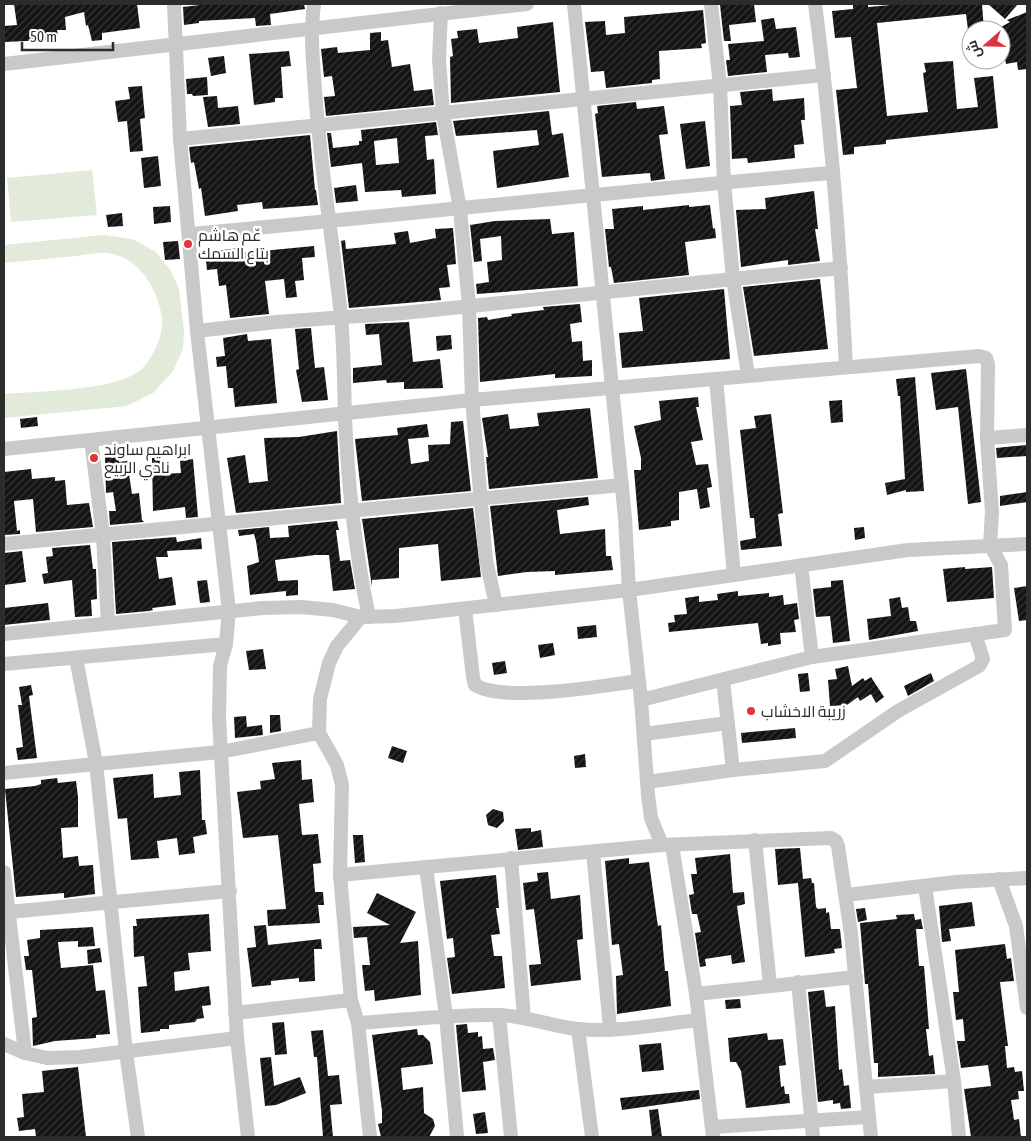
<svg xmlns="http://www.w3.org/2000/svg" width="1031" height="1141" viewBox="0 0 1031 1141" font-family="'Asap Condensed',Cairo,sans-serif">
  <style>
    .pitch { fill: #e2eada }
    .building { fill: url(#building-hatch); fill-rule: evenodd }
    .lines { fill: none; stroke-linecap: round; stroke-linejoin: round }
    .minor { stroke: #c9c9c9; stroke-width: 14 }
    .poi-dot { fill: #de343c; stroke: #fff; stroke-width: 2 }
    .labels { text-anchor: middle; stroke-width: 5; stroke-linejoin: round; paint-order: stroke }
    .poi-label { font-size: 16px; fill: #2c2c2c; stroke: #fff; text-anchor: start }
  </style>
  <defs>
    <pattern id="building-hatch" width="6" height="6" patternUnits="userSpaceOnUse" patternTransform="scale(1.25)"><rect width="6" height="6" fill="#131313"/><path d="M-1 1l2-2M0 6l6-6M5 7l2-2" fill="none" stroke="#363636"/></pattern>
  </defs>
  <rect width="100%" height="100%" fill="#fff"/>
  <g class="pitch">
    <path d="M92,170L97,215L11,222L7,178Z"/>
    <path d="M103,235L132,239L156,252L171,271L179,289L184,332L183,349L173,371L153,393L127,406L4,418V394C38,391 112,391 138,372C152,361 164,335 162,318C158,289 139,256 106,253C97,252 86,255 76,256C52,258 28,261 4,263V245Z"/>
  </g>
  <g class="building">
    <path d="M14,4H137L140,28L102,33V40L92,41L88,25L86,26L84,12L65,17L66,30H57L58,35L50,36V40L4,42V26L17,25Z"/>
    <path d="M208,4H304L305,9L270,14L271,25L256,26L255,18L199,21V23L184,25L183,7Z"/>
    <path d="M754,4L756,22L729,25L731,41H724L720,5Z"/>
    <path d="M862,4H868V7L902,4H982L984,30H968L966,14L877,23L887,116L928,112L923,73L926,72L924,63L953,61L957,109L978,107L974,78L993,76L998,128L886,140V144L854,147V154L843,155L836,90L857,88L851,37L835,38L832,11L853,9V5Z"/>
    <path d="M988,4H1018L1005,19Z"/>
    <path d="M703,10L706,43L701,44L702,48L659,51L660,79L652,80V83L606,88L604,71L591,72L585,22L605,21L606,35L625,33L624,17Z"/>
    <path d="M1027,12V69L1018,70L1017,62L1006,64L1003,47L1001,48V27L1010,22L1007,20Z"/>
    <path d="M774,18L776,29L796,27L800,57L789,58L788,53L765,55L767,72L728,76L726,60H730L728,44L764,41L761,20Z"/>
    <path d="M553,22L560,92L451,103L450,57L453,56L451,39L458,38L457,31L477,29L479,43L518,38L517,27Z"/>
    <path d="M381,32V41L388,40L392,67L410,64L414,91L432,89L434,105L326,116L324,97L335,96L332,76L324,77L321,49L337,47L338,53L370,50V33Z"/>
    <path d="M289,51L291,66L281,67L283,98H275V102L254,105L249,54Z"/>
    <path d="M224,56L226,73L211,76L208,58Z"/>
    <path d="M207,77L208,95L193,96L192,94H187L186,79Z"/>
    <path d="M142,86L145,118L140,119L143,151L130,152L127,121L118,122L115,101L130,99L128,87Z"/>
    <path d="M772,89L773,101L804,98L805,120H801L804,144L794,145L795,158L748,163L747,158L732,159L730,106L742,105L740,92Z"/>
    <path d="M217,96L218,108L238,106L240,124L208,127L203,97Z"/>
    <path d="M636,102L637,109L664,106L668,134L659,135L665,179L651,181L650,173L602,177L595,114L598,113L597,106Z"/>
    <path d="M549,111L552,135L563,133L569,177L497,188L493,151L539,145L537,130L456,136L453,121Z"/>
    <path d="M705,121L710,166L686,169L680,124Z"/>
    <path d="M436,122L438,135L425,136L427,160L434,159L436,194L402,197L401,190L365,192L362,163L331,167L327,133H331L333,148L359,145V141H362L361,130ZM397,138L399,163L376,165L374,141Z"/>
    <path d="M310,135L315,190H316L318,205L263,209L262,202L237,205L238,211L205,216L201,188L199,189L194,162L191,163L189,147Z"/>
    <path d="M158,156L161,186L144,188L141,158Z"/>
    <path d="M356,185L358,201L336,203L334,188Z"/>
    <path d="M814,191L818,229H815L820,261L788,265V260L741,267L736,210L766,209L765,198Z"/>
    <path d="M689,205V207L710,205L713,229L715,228L716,238L685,242L689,275L614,283L611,267H609L605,229H614L612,209L643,206V210Z"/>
    <path d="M170,206L171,222L154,224L153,207Z"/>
    <path d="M122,213L123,226L108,227L106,215Z"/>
    <path d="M550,219L552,234L574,232L578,286L477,294L476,284L489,282L487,262L502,260L501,236L480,239L482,261L474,262L470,225L495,221Z"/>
    <path d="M453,228L456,264L447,265L450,287L439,288L441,300L349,308L341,241L345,240L346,249L396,244L394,233L408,231L410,243L436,238L435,229Z"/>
    <path d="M178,241L180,259L165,260L163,242Z"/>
    <path d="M314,246L315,257L302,258L304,280L295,281L297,297L286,298L284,279L265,281L269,314L230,318L226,285L219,286L217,269L207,270L205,252L240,248V253Z"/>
    <path d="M820,279L828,349L754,356L743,287Z"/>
    <path d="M724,289L730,359L622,368L619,333L643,331L639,298Z"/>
    <path d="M580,304L582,322L570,324L572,342L582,341L583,361L592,360V376L555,378V374L480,382L478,318L487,317L488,320L512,316L511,314L544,310L543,307Z"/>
    <path d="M409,322L413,362L440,359L443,388L404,389V382L387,383L386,380L353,383V368L382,365L379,334L366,335L365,324Z"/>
    <path d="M311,328L315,368L324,367L328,400L302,402L296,370L299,369L295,329Z"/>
    <path d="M247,334L248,341L271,339L277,403L235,407L233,388H228L226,366L217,367L216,357L225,356L223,338Z"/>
    <path d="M451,335L452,349L437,351L436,336Z"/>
    <path d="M966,369L981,502L968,504L958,407L936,410L931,373Z"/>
    <path d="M915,377L924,491L906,492V490L887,495L885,483L905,479L900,396H898L896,379Z"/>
    <path d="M698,397L699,407H696L703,440L691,442L696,465L708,464L712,487L707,488L710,507L700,509L697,489L679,492V520L671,521V526L639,530L634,470H641V458L634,426L661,420L659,401Z"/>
    <path d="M842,400L843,422L831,423L829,401Z"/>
    <path d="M590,408L598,478L489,489L486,457H488L482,418L508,414L510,429L539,426L537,413Z"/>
    <path d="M771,414L783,513L778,514L782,546L741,550L740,541L756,538L754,518H750L740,430L756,428L754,416Z"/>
    <path d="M37,417L38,426L21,428L20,419Z"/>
    <path d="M463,421L471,491L362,501L355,439L398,435L397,428L427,424L429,437L408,439L411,464L429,461L428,445L450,444L451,422Z"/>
    <path d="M337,431L341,503L236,513L227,458L245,455L249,483L268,481L264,438L299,437Z"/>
    <path d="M1027,445V456L997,458L996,448Z"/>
    <path d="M118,454L119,462L134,460L136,473L129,474L132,494L139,493L142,520L144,522L110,525L109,511H116L113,492L106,493L105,456Z"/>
    <path d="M152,458H161L162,474L181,473L180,461L193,459L198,517L186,518L185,507L153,511Z"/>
    <path d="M31,469L32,479L55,477V481L65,480L67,505L89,503L93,527L36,532L33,499L14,501L17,531L20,530V534L4,535V472Z"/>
    <path d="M1027,492V502L1000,506V496Z"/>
    <path d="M588,497L589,505L557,510L560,534L605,529L606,556H611L613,570L555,575V571L527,572L498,576L490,506Z"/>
    <path d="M473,508L481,577L441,581L438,544L399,548V578L372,580V587L362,519Z"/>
    <path d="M337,521L339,530H336L340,561L350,560L355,589L333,591L329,555H315L275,560L278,581L298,580V595L286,596V591L250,595L247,566L259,562L256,541L254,534L239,536L238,530L269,527L270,538L289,537L288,526Z"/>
    <path d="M864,527L865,538L855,540L854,528Z"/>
    <path d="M176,537L177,542L201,538L202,549L167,551L168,557H156L159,579L172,577L176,605L152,608L153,610L149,611L116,614L112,542Z"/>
    <path d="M90,545L93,569H96L97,599L91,600L92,616L75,617L72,580L44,584L42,574L48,573L46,557L53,556L52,548Z"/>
    <path d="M22,551L26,582L4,585V553Z"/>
    <path d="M965,567V569L992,567L994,598L947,602L943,569Z"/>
    <path d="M207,580L210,602L200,603L197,581Z"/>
    <path d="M843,580L850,641L833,643L830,616L816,617L813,589L831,587V581Z"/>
    <path d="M1027,586V620L1019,621L1014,588Z"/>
    <path d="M738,591V596L769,593V597L783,595L784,605L797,603L799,619L794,620L796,632L780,633L781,644L768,646V643L761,644L758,623L669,632L668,623L675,622L674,615L687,614L685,598L699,596V602L718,600L717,594Z"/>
    <path d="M900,597L902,608L908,607L910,621H916L918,631L869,640L867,619L891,616L889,599Z"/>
    <path d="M48,603L50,620L4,625V608Z"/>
    <path d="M596,625L597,637L578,639L577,627Z"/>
    <path d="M553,643L555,655L540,658L538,645Z"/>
    <path d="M263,649L266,669L249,670L246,651Z"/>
    <path d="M505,661L507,673L494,675L492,663Z"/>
    <path d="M848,666L852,686L863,678L865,681L871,677L884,697L876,703L871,694L860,701L858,697L847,705L830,706L828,680L837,679L835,669Z"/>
    <path d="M808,673L810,691L800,692L798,674Z"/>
    <path d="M931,673L934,681L908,696L904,686Z"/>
    <path d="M31,685L33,695L29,696L37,758L18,760L16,748L23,747L18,705H22L19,687Z"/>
    <path d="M270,715H280L281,731L270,733Z"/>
    <path d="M246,716L247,727L262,725L263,735L235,738L234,717Z"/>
    <path d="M795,728L796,738L742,743L741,733Z"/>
    <path d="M392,746L407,751L403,763L388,758Z"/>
    <path d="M585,754L586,767L575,768L574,756Z"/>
    <path d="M301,760L302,780L312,779L314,802L299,804L302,835L318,834L321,863L313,864L315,892H323L324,905H318L320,923L268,926L267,910L286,909L278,835L243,838L237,792L261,789L260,781L275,779L272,763Z"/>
    <path d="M200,770L202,820H205L207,834L193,837L195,853L179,855L177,838L157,841L159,858L131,860L127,818L118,819L113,778L153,774L154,798L181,795L179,772Z"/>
    <path d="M57,778L58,783L76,781L78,797V827L61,828L63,858L78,856L79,866L93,865L95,894L64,898V893L16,897L5,789L35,786L41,784V780Z"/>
    <path d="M493,809L503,812L504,821L497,828L488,825L486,815Z"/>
    <path d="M531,828V832L541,830L543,847L518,850L515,829Z"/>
    <path d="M353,835H363L365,862L355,863Z"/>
    <path d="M800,848L803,879L811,878L812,883H814L816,907L818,909L826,908V913L829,912L831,929H840L842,948L834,949L835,953L805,957L798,883L778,885L775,849Z"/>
    <path d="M730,854L733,893L744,892L745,904L737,906L745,962L732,964L731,955L705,959L706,966L700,967L695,933L701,932L697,914H692L689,895L694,894L691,874H697L695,858Z"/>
    <path d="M629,858V864L649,862L657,920L658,926L661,925L665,971H668L671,1006L617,1014L616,976L623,975L619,944L612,945L605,861Z"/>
    <path d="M548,872L551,899L580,895L583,939L577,940L581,980L531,986L529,965L541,964L534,909L526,910L523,883L538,881L537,873Z"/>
    <path d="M496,875L499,908H496L500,934L491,935L494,956H502L505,988L452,994L447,958L455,957L453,938L447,939L440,881Z"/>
    <path d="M377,893L416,912L400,943L418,941L421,995L375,1001L374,990L365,991L362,965H370L367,937L354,938L353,927L390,925L367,913Z"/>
    <path d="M972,902L975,926L949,929L951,941L942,942L939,906Z"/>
    <path d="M865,908L867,920L858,922L856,909Z"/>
    <path d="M209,914L211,951L188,953L190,970L174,972L175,991L209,986L211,1005L202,1006L204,1018L197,1019L195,1022L169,1025V1029H160V1031L141,1033L138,987L147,986L144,956L134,957L133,926H137L136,919Z"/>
    <path d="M914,914L915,920L921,919L923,929H916L919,966H924L929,1029H926L929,1056L933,1055L935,1074L878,1077V1063H874L868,984H865L860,923L897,919L896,915Z"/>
    <path d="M266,925L268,945L321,939L322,949H314L315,981L299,982V978L271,981V985L252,987L247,948L256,947L254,926Z"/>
    <path d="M93,927L95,946L78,947V941L58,942L61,968L93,965L96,991L105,990L110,1034L96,1035V1038L55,1041L33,1046L32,1018L37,1017L32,970H26L24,956H29L27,940L40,938V930Z"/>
    <path d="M1005,944L1007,959L1011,958L1014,981L1000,982L1008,1046H1005L1007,1068L1014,1067L1015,1072L1022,1071L1024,1091H1018L1019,1099L1011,1100L1014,1120L1019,1119L1021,1137H971L964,1089L991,1086L988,1065L961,1068L957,1041H965L963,1019L956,1020L953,992H959L955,950Z"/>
    <path d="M100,948L102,962L88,964L87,950Z"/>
    <path d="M824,990L826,1007L835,1006L839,1070L842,1069L844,1086L849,1085L851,1108L841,1109L840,1103L833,1104V1100L818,1102L808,992Z"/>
    <path d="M740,999L741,1008L726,1009L725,1000Z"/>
    <path d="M284,1022L287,1054L275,1055L272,1023Z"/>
    <path d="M467,1024L468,1033L478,1032V1037L482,1036L483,1049L493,1048L495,1060L483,1062L486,1090L462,1092L456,1025Z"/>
    <path d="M417,1029L418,1035H423L430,1042L433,1064L401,1068L403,1090L423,1087L424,1113L433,1119L435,1126L429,1137H381L378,1124L382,1123V1111L372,1035Z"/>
    <path d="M323,1030L328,1076L339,1075L342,1104L330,1105L333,1137H323L317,1057H314L311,1031Z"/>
    <path d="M767,1033L768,1040L783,1039L786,1065L779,1066L781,1087L784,1086L785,1094H789L790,1103L746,1108L741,1071L736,1062H730L728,1038Z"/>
    <path d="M661,1043L664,1070L642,1072L639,1045Z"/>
    <path d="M271,1057L274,1086L300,1077L306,1093L276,1105L265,1106L260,1058Z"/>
    <path d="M78,1067L86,1137H36L35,1129L19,1131L17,1118L24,1117L22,1094L44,1092L42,1071Z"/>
    <path d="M699,1090L700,1099L622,1110L620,1098Z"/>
    <path d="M658,1109L662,1137H652L649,1110Z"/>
    <path d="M485,1112L488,1133L476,1134L473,1114Z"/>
  </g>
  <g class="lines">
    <g class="minor">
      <path d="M174,4L180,139L197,331L229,611L226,644L220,666L219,718L237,1038L248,1137"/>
      <path d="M314,4C310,33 313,61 315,90C320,166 333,241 341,316C344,350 344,384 345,418C348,484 355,552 369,617"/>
      <path d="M711,4L720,86L724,182L733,279L748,375"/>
      <path d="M815,4C831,124 840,246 846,367"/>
      <path d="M441,13L439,59L443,114L460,209L469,306L472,400L486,560L496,605"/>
      <path d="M4,64L527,4"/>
      <path d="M180,139L824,75"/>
      <path d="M190,234C404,215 618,191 832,173"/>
      <path d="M197,331L276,322L403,313L841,268"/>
      <path d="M987,438L1027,435"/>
      <path d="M91,440L103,536L108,623"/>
      <path d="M4,449L472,400L979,356L986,358L988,364L987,438L992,512L990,545L1001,565L1005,630L812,657L641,700"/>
      <path d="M4,544L622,485"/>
      <path d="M801,565L812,657"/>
      <path d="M734,575L908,550L1027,544"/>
      <path d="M465,609L473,677L475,685C504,703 602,686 638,681"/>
      <path d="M361,617L337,646L329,663L320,699L319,733L337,765L342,785L340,875L351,1000L358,1023L370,1137"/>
      <path d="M4,634L263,608L301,607L333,610L361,617L396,616L629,590L625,518L574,4"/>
      <path d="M76,658L96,763L126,1052L138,1137"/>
      <path d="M4,664L226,644"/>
      <path d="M723,680L733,770"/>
      <path d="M644,734L728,723"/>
      <path d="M4,773L220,752L319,733"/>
      <path d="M647,782L733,770L825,761L898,711L979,666L983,659L975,634"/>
      <path d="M755,840L770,985"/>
      <path d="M662,845L651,818L648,795L641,700L629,590L734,575L716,379"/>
      <path d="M672,845L696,994L713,1137"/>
      <path d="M593,852L610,1028"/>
      <path d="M511,858L524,1018"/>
      <path d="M426,867L446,1016L457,1137"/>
      <path d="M4,872L25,1053"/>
      <path d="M340,875L662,845L831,838L836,841L838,846L851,934L871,1137"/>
      <path d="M999,879L1016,926L1027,1008"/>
      <path d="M925,886L954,1081L959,1137"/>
      <path d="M846,895L956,882L1027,878"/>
      <path d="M9,912L230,891"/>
      <path d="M798,982L813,1137"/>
      <path d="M696,994L856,977"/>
      <path d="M235,1013L351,1000"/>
      <path d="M499,1015L511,1137"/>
      <path d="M358,1023C405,1020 452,1014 499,1015C526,1016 551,1026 578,1029C617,1033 660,1024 699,1020"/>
      <path d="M578,1029L592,1137"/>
      <path d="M4,1044L25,1053L47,1058L80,1057L237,1038"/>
      <path d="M866,1087L954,1081"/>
      <path d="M712,1127L869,1117"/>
    </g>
  </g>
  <g class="poi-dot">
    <circle cx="188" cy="244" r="5"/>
    <circle cx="94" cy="458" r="5"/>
    <circle cx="751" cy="711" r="5"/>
  </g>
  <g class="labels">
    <g class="poi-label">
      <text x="198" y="241">عّم هاشم<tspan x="198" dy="18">بتاع السمك</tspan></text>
      <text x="104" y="455">ابراهيم ساوند<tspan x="104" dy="18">نادي الربيع</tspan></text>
      <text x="761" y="717">زريبة الاخشاب</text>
    </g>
  </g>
  <rect width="1031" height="1141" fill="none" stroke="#2c2c2c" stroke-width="10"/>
  <g transform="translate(986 45) rotate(250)"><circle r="24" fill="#ffffff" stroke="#ababab"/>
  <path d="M0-4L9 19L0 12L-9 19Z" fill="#de343c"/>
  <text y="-8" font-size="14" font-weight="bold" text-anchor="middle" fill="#2c2c2c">ش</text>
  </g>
  <path d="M22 42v8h91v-8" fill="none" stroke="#2c2c2c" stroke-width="2.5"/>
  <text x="30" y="42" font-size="15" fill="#2c2c2c" stroke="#ffffff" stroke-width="4" paint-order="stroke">50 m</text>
</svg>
